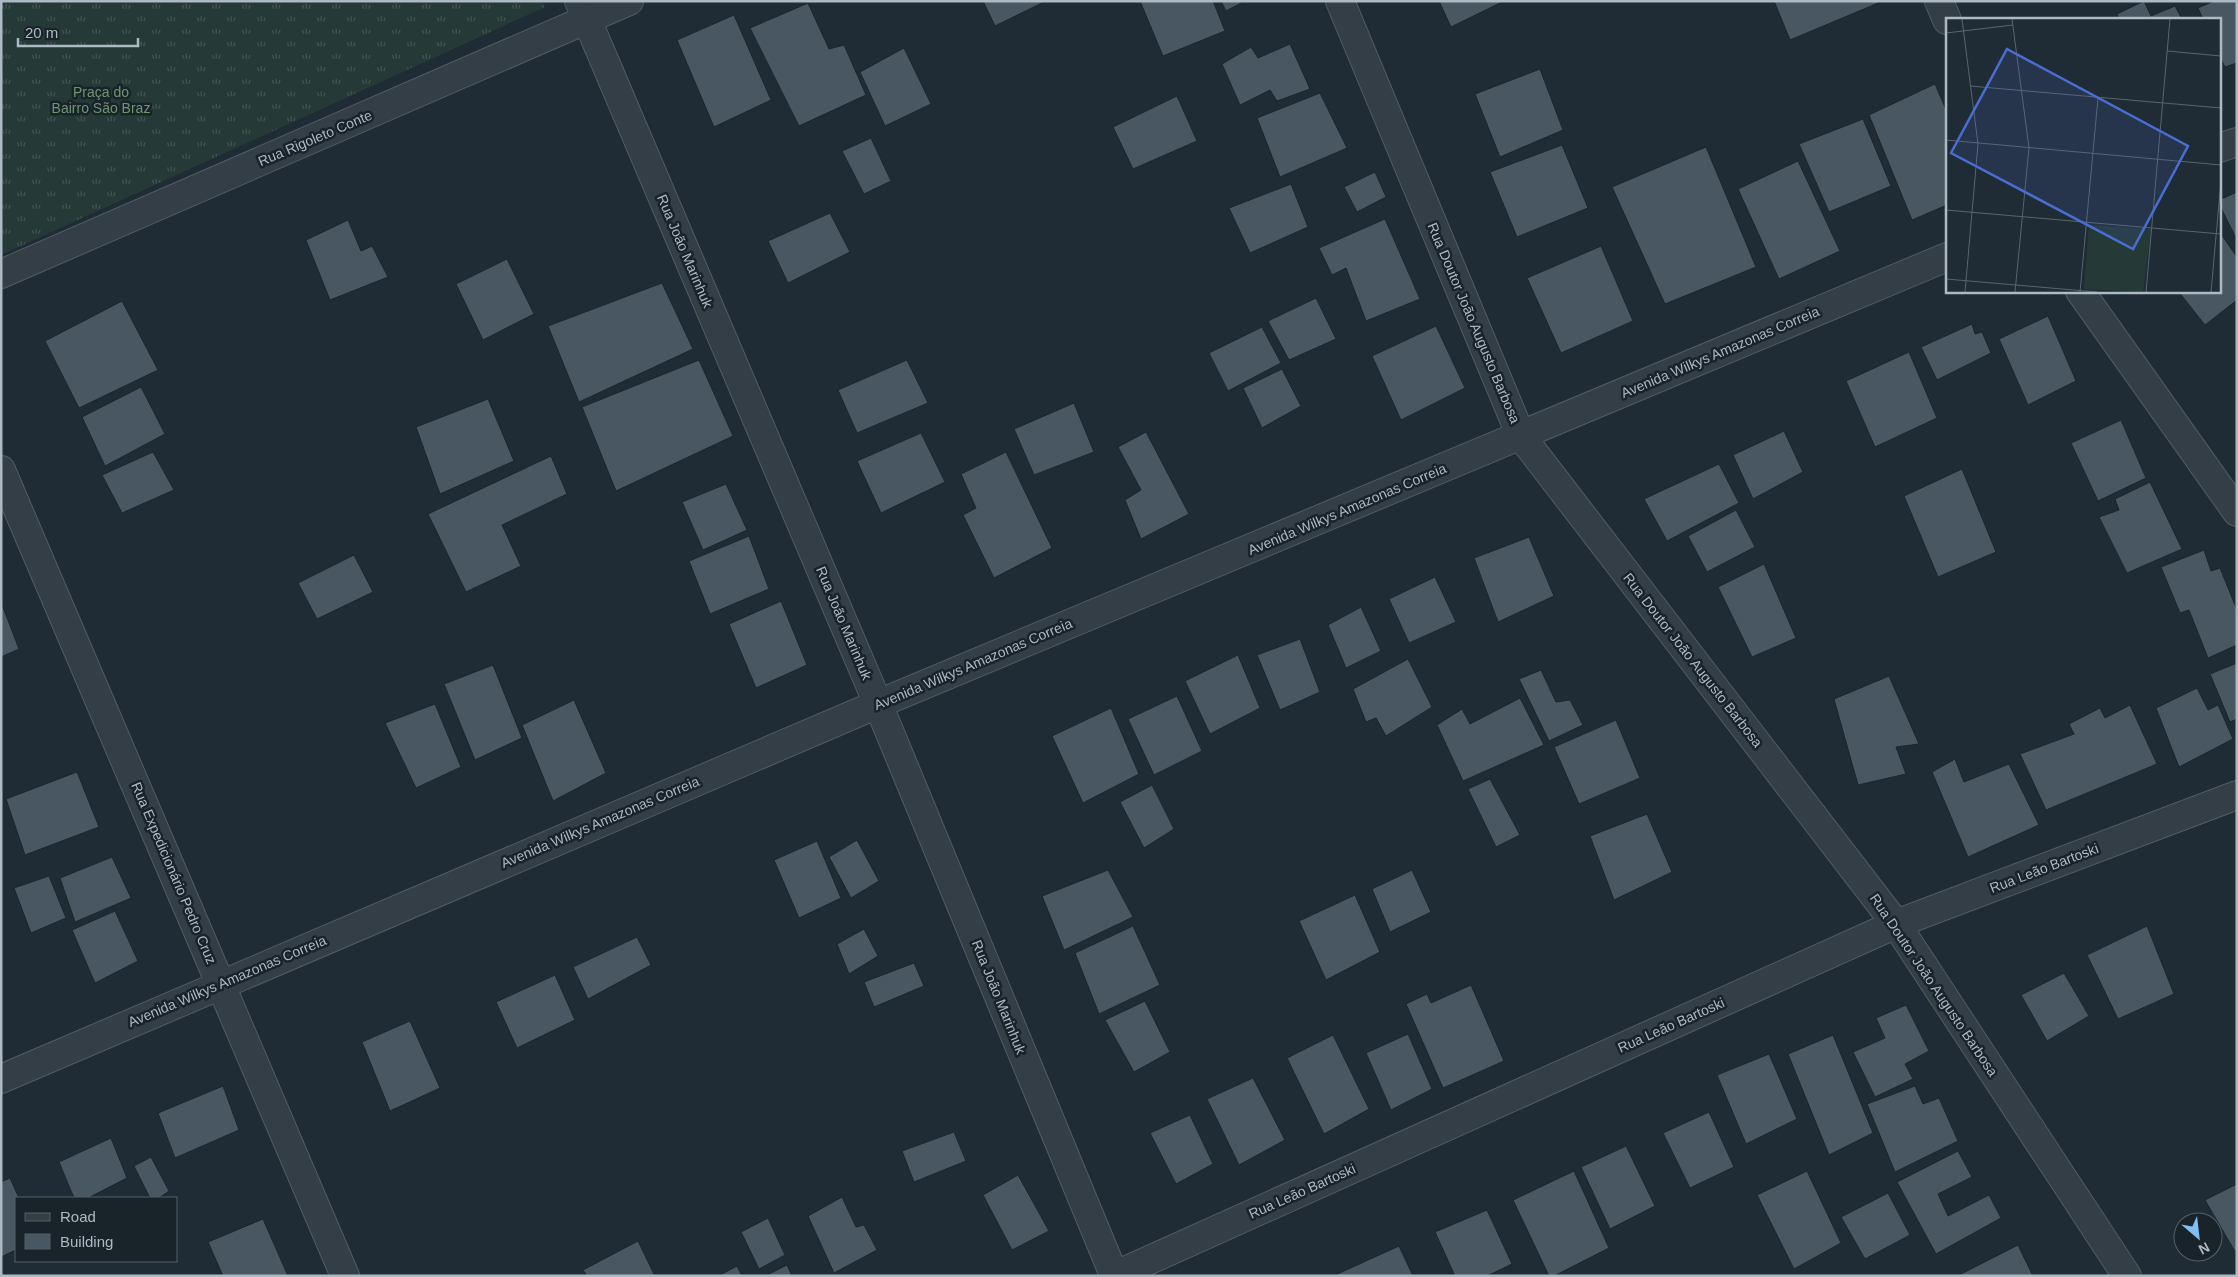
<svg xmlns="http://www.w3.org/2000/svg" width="2238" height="1277" viewBox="0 0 2238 1277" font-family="Helvetica,sans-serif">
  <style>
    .grass { fill: url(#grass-tufts) }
    .building { fill: #485761; stroke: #1b252c }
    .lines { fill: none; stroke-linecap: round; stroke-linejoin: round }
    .minor-casing { stroke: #515c64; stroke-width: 30 }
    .tertiary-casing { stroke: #515c64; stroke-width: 30 }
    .minor { stroke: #333e46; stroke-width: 28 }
    .tertiary { stroke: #333e46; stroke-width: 28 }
    .labels { text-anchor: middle; stroke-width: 5; stroke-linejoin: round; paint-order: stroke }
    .park-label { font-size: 14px; fill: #6e9770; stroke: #19232a }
    .street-label { font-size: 14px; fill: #adb9c3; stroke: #19232a }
    .inset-road { fill: none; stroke: #58646e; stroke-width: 1 }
    .view { fill: #486ed2; fill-opacity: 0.15; stroke: #486ed2; stroke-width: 2.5 }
    .inset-edge { fill: none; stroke: #adb9c3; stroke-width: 2.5 }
  </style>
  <defs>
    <pattern id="grass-tufts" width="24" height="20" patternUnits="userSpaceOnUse" patternTransform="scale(1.25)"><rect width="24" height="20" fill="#253a37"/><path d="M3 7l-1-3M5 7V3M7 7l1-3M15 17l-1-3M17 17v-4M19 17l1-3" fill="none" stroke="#425452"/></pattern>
  </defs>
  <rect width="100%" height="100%" fill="#202c35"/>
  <path class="grass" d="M1,1H542L545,7L1,255Z"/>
  <g class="building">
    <path d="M983,1H1046L995,26Z"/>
    <path d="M1140,1H1213L1225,31L1163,56Z"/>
    <path d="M1221,1H1245L1226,11Z"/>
    <path d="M1439,1H1504L1451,27Z"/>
    <path d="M1774,1H1883L1790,40Z"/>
    <path d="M2144,1L2151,16L2175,6L2182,19H2119L2117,14Z"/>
    <path d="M2214,1H2237V63L2225,67L2219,55V19H2203L2198,8Z"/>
    <path d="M808,3L829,49L844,45L866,95L799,126L750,28Z"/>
    <path d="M734,15L771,100L714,127L677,40Z"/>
    <path d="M1290,44L1310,89L1277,101L1270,90L1240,105L1222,64L1251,47L1258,58Z"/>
    <path d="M904,48L931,104L885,126L860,72Z"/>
    <path d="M1540,69L1563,130L1500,157L1475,94Z"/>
    <path d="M1935,84L1947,112V205L1912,220L1869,115Z"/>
    <path d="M1320,93L1347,148L1280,177L1257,118Z"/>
    <path d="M1177,96L1197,141L1133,169L1113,127Z"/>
    <path d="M1863,119L1891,186L1829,212L1799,144Z"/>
    <path d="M871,138L891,181L864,194L842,151Z"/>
    <path d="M1562,145L1588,208L1517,237L1490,172Z"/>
    <path d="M1706,147L1756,267L1665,304L1612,187Z"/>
    <path d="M1798,161L1840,251L1779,279L1738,189Z"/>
    <path d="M1375,172L1386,197L1357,212L1344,187Z"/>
    <path d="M1291,184L1308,227L1250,253L1229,208Z"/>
    <path d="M2237,192V240L2219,204V200Z"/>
    <path d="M830,213L850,252L788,283L768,241Z"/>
    <path d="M1385,219L1420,299L1366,321L1346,268L1332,275L1319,248Z"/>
    <path d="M348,220L361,251L372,246L388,277L330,300L306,240Z"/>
    <path d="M2219,231L2237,257V300L2205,325L2178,291H2219Z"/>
    <path d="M1601,246L1633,321L1561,353L1527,278Z"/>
    <path d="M507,259L534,314L483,340L456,284Z"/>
    <path d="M662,283L693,349L579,402L548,326Z"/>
    <path d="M1316,298L1336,339L1289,360L1268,321Z"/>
    <path d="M122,301L158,370L79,408L45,341Z"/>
    <path d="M2048,316L2076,381L2028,405L1999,339Z"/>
    <path d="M1972,324L1975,334L1982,332L1991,353L1937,380L1921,347Z"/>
    <path d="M1436,326L1465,388L1401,420L1372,356Z"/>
    <path d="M1262,327L1281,363L1228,391L1209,353Z"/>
    <path d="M1909,352L1937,418L1875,447L1846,381Z"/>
    <path d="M699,360L733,436L616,491L582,407Z"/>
    <path d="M907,360L928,403L857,433L838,390Z"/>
    <path d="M1282,369L1301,406L1262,428L1243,388Z"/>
    <path d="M141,387L165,434L105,466L82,417Z"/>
    <path d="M488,399L514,461L440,494L416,427Z"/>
    <path d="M1074,403L1094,452L1034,475L1014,429Z"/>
    <path d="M2121,420L2146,478L2098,501L2071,443Z"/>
    <path d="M1784,431L1803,472L1753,499L1733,455Z"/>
    <path d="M1146,432L1189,514L1141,539L1125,500L1141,490L1118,447Z"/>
    <path d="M921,433L945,482L881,513L857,461Z"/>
    <path d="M153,452L174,490L122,513L102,475Z"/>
    <path d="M1006,452L1052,548L994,578L963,515L976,508L961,474Z"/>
    <path d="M551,456L567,494L502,525L521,566L466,592L428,514Z"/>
    <path d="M1719,464L1739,503L1667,541L1644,499Z"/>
    <path d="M1962,469L1996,552L1938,577L1904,496Z"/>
    <path d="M2150,482L2182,549L2127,573L2099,517L2119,510L2115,499Z"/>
    <path d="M726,484L747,530L703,550L682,502Z"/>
    <path d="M1736,510L1755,547L1707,572L1688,536Z"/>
    <path d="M749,536L769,589L710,614L689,561Z"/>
    <path d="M1529,537L1554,596L1498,622L1474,558Z"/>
    <path d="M2204,550L2211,571L2220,568L2237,610V645L2208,658L2189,610L2180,613L2161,567Z"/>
    <path d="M354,555L373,592L317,619L298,583Z"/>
    <path d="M1764,564L1796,638L1752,657L1718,587Z"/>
    <path d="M1435,577L1456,622L1409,643L1389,599Z"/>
    <path d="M781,601L807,665L756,688L729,624Z"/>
    <path d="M1,602L19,649L1,657Z"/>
    <path d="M1361,607L1381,651L1346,668L1328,625Z"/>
    <path d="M1300,639L1320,692L1280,710L1257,655Z"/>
    <path d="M1238,655L1260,708L1210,734L1185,681Z"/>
    <path d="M1408,659L1432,707L1386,736L1376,718L1366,722L1353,689Z"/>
    <path d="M2237,663V719L2230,722L2210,674Z"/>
    <path d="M493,665L522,738L475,760L444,684Z"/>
    <path d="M1541,670L1556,702L1570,700L1583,725L1549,741L1519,679Z"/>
    <path d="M1889,676L1919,744L1896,747L1906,774L1858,785L1834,699Z"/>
    <path d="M2197,688L2208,710L2218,705L2233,739L2179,767L2156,708Z"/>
    <path d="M1177,696L1202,751L1154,775L1128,719Z"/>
    <path d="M1520,698L1544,745L1463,781L1437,725L1462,709L1470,724Z"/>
    <path d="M574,700L606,773L553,801L522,725Z"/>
    <path d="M435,704L461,767L416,788L385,723Z"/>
    <path d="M2130,705L2157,764L2046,810L2020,754L2074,734L2069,724L2100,708L2105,718Z"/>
    <path d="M1111,708L1139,774L1083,803L1052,736Z"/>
    <path d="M1616,720L1640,778L1579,804L1554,747Z"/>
    <path d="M1955,759L1964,782L2009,764L2039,825L1968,857L1932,772Z"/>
    <path d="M77,772L99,827L25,855L6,799Z"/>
    <path d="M1490,779L1520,835L1496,847L1468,789Z"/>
    <path d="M1152,785L1174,829L1144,848L1120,802Z"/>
    <path d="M1647,814L1672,872L1614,900L1590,836Z"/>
    <path d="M857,840L879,881L851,898L829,857Z"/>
    <path d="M817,841L841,898L799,918L774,860Z"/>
    <path d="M112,857L131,898L75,922L60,878Z"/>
    <path d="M1108,870L1133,917L1064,950L1042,896Z"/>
    <path d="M1412,870L1431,912L1390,932L1372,889Z"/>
    <path d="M49,876L66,918L31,933L14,888Z"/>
    <path d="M1355,895L1380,952L1326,980L1299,921Z"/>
    <path d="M115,911L138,961L95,983L72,930Z"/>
    <path d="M1133,926L1160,985L1099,1014L1075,953Z"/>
    <path d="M2147,926L2174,994L2118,1019L2087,955Z"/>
    <path d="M864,929L878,956L849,974L837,944Z"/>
    <path d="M637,937L651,965L588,999L573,967Z"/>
    <path d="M914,963L924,986L874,1007L864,982Z"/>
    <path d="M2064,973L2089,1016L2047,1041L2021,995Z"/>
    <path d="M555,975L575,1020L517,1048L496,1002Z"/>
    <path d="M1471,985L1504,1061L1443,1088L1406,1004L1427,994L1431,1003Z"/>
    <path d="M1145,1001L1170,1052L1134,1072L1105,1020Z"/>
    <path d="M1906,1005L1929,1051L1905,1064L1913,1079L1875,1097L1853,1052L1885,1038L1876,1018Z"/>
    <path d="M410,1021L440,1088L390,1111L362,1042Z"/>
    <path d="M1408,1034L1432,1089L1391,1110L1366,1053Z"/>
    <path d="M1333,1035L1369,1109L1324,1134L1287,1058Z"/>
    <path d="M1833,1035L1873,1133L1829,1155L1788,1054Z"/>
    <path d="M1769,1054L1797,1119L1746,1144L1717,1075Z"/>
    <path d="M1253,1078L1285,1140L1239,1165L1207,1099Z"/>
    <path d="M223,1086L239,1130L175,1158L158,1113Z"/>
    <path d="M1915,1086L1923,1104L1939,1098L1958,1141L1895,1172L1867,1104Z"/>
    <path d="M1709,1112L1734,1167L1690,1188L1663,1133Z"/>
    <path d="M1190,1115L1213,1164L1176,1184L1150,1133Z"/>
    <path d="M954,1132L966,1161L914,1182L902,1151Z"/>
    <path d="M111,1138L127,1178L88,1198H74L59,1162Z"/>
    <path d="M1626,1146L1655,1206L1610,1229L1581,1167Z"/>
    <path d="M1958,1151L1972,1177L1938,1194L1948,1216L1989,1195L2001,1218L1936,1254L1897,1182Z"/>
    <path d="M151,1157L169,1191L159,1198H150L134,1166Z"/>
    <path d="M1574,1171L1609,1248L1554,1276H1549L1513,1200Z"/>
    <path d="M1807,1171L1841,1243L1794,1269L1757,1195Z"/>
    <path d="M1018,1175L1049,1231L1012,1250L983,1195Z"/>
    <path d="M10,1178L19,1198H16V1250L1,1257V1182Z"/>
    <path d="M2237,1184V1255L2205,1200Z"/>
    <path d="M1888,1193L1910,1235L1865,1259L1841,1217Z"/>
    <path d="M842,1197L856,1227L864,1225L877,1250L834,1273L808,1216Z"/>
    <path d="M1487,1210L1512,1264L1487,1276H1455L1435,1232Z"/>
    <path d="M768,1218L785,1255L759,1269L741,1232Z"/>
    <path d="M263,1219L288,1276H223L208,1242Z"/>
    <path d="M638,1241L655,1276H587L583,1270Z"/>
    <path d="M2018,1245L2033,1276H1957Z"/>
    <path d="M1399,1246L1413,1276H1333Z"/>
    <path d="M787,1265L792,1276H765Z"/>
    <path d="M737,1266L742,1276H718Z"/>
  </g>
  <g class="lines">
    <g class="minor-casing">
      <g id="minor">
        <path d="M579,1L878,704L1114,1275"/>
        <path d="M1340,1L1521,436L1896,924L2127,1276"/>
        <path d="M1939,1L1947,20"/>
        <path d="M1,274L629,1"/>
        <path d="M2080,291L2237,512"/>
        <path d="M1,470L345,1276"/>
        <path d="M1114,1276L1896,924L2237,795"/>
      </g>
    </g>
    <g class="tertiary-casing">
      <g id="tertiary">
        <path d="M2219,148L2237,142"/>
        <path d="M1,1079L878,704L1947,257"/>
      </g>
    </g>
    <use href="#minor" class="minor"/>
    <use href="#tertiary" class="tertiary"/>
  </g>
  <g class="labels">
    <g class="park-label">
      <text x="101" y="97">Praça do<tspan x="101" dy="16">Bairro São Braz</tspan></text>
    </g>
    <g class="street-label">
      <text transform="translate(315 138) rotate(-23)" y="5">Rua Rigoleto Conte</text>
      <text transform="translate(685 251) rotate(67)" y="5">Rua João Marinhuk</text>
      <text transform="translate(1474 323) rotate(67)" y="5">Rua Doutor João Augusto Barbosa</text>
      <text transform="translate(1720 352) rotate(-23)" y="5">Avenida Wilkys Amazonas Correia</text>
      <text transform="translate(1347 509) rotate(-23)" y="5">Avenida Wilkys Amazonas Correia</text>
      <text transform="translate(844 623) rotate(67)" y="5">Rua João Marinhuk</text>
      <text transform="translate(1693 660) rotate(52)" y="5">Rua Doutor João Augusto Barbosa</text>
      <text transform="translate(973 664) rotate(-23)" y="5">Avenida Wilkys Amazonas Correia</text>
      <text transform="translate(600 822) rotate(-23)" y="5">Avenida Wilkys Amazonas Correia</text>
      <text transform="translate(2044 868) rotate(-21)" y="5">Rua Leão Bartoski</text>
      <text transform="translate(174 873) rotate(67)" y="5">Rua Expedicionário Pedro Cruz</text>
      <text transform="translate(227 981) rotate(-23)" y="5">Avenida Wilkys Amazonas Correia</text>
      <text transform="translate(1934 985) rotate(56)" y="5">Rua Doutor João Augusto Barbosa</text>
      <text transform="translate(999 997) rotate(68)" y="5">Rua João Marinhuk</text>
      <text transform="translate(1671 1025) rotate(-24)" y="5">Rua Leão Bartoski</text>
      <text transform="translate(1302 1191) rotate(-24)" y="5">Rua Leão Bartoski</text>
    </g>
  </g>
  <g transform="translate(1946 18)">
    <rect width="275" height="275" fill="#202c35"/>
    <path d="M143,207L205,211L197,274L138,271Z" fill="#253a37"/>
    <path class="inset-road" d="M16,1L32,126L19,274M66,1L83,130L69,274M0,15L67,7M221,33L275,38M24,68L275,90M0,122L275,147M0,192L275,216M0,261L151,274M134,274L152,80M200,274L224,1M265,274L275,163"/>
    <path class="view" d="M61,31L242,128L187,231L5,135Z"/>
    <rect width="275" height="275" class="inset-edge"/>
  </g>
  <rect width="2238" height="1277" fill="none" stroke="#adb9c3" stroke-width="5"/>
  <rect x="15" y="1197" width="162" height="65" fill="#19232a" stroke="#545f67"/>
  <rect x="25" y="1213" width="25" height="8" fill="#333e46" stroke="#545f67"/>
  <text x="60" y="1222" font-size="15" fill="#adb9c3">Road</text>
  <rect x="25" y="1234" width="25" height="15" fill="#485761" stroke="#545f67"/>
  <text x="60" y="1247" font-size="15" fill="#adb9c3">Building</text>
  <g transform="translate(2198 1237) rotate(152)"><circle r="24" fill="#19232a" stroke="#545f67"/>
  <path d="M0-4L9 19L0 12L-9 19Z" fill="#82bff3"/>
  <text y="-8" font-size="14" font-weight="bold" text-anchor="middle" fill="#adb9c3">N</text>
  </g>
  <path d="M18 38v8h120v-8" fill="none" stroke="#adb9c3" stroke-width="2.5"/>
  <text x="25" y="38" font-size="15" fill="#adb9c3" stroke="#19232a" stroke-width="4" paint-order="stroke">20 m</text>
</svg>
